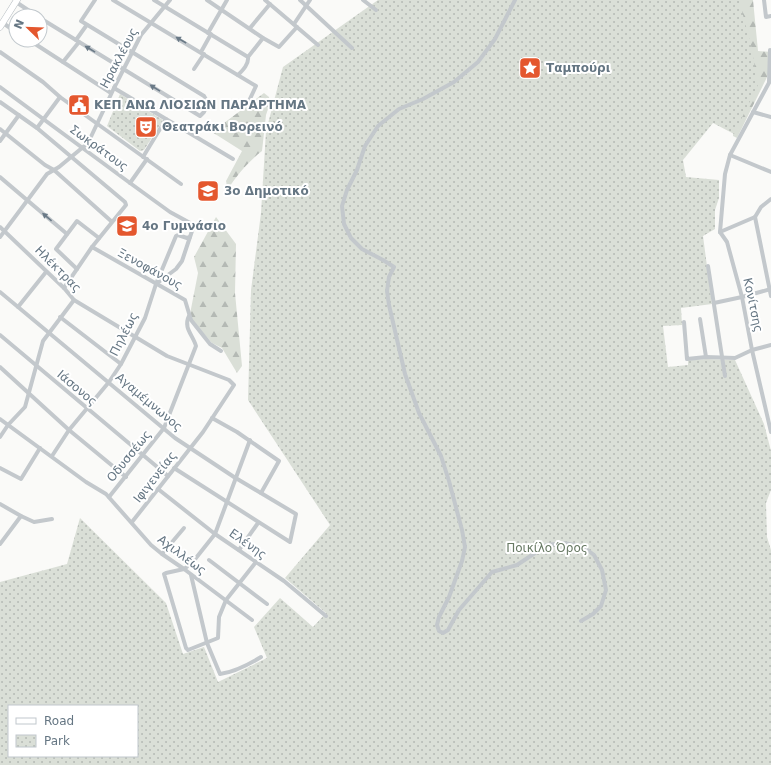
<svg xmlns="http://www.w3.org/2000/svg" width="771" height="765" viewBox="0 0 771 765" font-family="'DejaVu Sans',sans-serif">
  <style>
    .forest { fill: url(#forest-firs) }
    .park { fill: url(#park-dots); fill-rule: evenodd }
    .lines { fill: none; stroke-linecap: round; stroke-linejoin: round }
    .secondary-casing { stroke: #b3babf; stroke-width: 7 }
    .minor { stroke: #c3c8cc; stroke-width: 4 }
    .secondary { stroke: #fff; stroke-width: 6 }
    .oneway { fill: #6a7a87 }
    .labels { text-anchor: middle; stroke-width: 4; stroke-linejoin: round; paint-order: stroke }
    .street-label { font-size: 12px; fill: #657683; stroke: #fff }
    .poi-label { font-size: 12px; font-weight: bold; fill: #657683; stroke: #fff; text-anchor: start }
    .park-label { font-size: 12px; fill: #687a64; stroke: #fff }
  </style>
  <defs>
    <pattern id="forest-firs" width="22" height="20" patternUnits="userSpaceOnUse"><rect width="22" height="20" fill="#dadfd7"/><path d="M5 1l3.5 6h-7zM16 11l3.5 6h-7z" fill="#b4b9b4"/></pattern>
    <pattern id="park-dots" width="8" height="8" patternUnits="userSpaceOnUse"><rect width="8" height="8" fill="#dadfd7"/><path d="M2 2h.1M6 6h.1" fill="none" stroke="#b4b9b4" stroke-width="1.8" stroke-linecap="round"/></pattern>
  </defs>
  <rect width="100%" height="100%" fill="#fafaf8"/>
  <g class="forest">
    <path d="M729,0H753L758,51L771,52V69L737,138L733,136L734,83Z"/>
    <path d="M264,93L269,97L270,103L266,115L262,151C248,162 238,174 228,189L226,181L242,151L212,132Z"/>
    <path d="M216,217L236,244L235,293L242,366L237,373L222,348L212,343L192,320L190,314L198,273L194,257Z"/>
  </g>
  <g class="park">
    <path d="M378,0H739L751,45L758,85L734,134L713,123L683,160L686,177L719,180V198L715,210V229L703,236L712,304L681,308L682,325L663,326L668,367L688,365V360L706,359L735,360L764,424L771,451V490L766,503L767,537L771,550V765H0V582L67,564L80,518L166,603L183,654L204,647L218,682L267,658L254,627L280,598L313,627L326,613L285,578L330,525L248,400L251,290L261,213L266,131L283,67ZM9,706H137V756H9Z"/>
    <path d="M120,94L163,120L144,150L140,151L107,126Z"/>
  </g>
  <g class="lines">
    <g class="secondary-casing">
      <path id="secondary" d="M0,27L17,0"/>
    </g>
    <g class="minor">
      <path d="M113,0L256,86L248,103"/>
      <path d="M154,0L248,57"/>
      <path d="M207,0L263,38L279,47L297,27"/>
      <path d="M265,0L318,45"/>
      <path d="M300,0L352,48"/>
      <path d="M363,0L376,10"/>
      <path d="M515,0L495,39L478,62L454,82L423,99L399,109L378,126L365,146L357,170L347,190L342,206L344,224L351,238L362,249L383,260L394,267L389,277L387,291L389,305L405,374L419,413L441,456L449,481L462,530L465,547L462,561L449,597L439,617L437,625L439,631L443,633L448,630L459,610L492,572L517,565L547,545L563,543L582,546L594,555L602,570L606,590L601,606L593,614L581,621"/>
      <path d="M764,0L766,17L771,16"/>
      <path d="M16,2L37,16"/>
      <path d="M40,18L200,116L204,112L208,103L204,96L81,21L95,0"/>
      <path d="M3,23L16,32"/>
      <path d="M294,24L310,0"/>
      <path d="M250,28L270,4"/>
      <path d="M208,33L227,0"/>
      <path d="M29,40L111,93"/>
      <path d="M76,40L86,26"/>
      <path d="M0,52L43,82L60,97L181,184"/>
      <path d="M201,52L211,34"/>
      <path d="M63,62L79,42"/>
      <path d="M194,69L204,54"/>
      <path d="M238,75C243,70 249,64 248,57L263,38"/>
      <path d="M769,82L770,50"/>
      <path d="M0,87L130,183L170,212L192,224L193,228L190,237L187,238L178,235L176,236L156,284L145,318L121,364L109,382L69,430L52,456"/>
      <path d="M114,88L233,159"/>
      <path d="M0,102L37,128L125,202L126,205L92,247L64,288"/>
      <path d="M753,112L771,117"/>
      <path d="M37,128L60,97"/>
      <path d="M0,129L45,165L54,170L111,221"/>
      <path d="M0,141L19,115"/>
      <path d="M730,155L771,172"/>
      <path d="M143,157L166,119"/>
      <path d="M0,177L67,234"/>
      <path d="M130,183L147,159"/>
      <path d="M755,217L771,296"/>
      <path d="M0,227L64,288L74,300L167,356L229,380L234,385L203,432L132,522"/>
      <path d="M720,232L727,242L742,297L752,350L771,432"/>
      <path d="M720,232L725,174L730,155L771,79"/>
      <path d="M720,232L755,217L761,207L771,199"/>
      <path d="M0,237L47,174L59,167L88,143L114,88L141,35L170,0"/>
      <path d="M92,247L185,300L191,320L210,344L221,351"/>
      <path d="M708,266L725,376"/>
      <path d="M77,269L56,249L77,221L99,238"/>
      <path d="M156,284L176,269L182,261L190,237"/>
      <path d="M0,292L175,438L234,477L296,514L290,542L174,468"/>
      <path d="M714,303L742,297L771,289"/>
      <path d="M18,307L46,272"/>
      <path d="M60,317L121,364"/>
      <path d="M700,319L706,357"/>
      <path d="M684,322L687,359L706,357L735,358L752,350L771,345"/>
      <path d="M0,335L168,476"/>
      <path d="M0,367L69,430L126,477"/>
      <path d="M212,418L237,432L279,461L261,493"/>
      <path d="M0,419L86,482L106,494L151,545L162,554L184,569L252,620"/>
      <path d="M0,437L8,425L25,407L43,341L74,300"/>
      <path d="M250,440L215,534L192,563L184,569L166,573L164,574L186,648L188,650L218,638L219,617L226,600L256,562"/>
      <path d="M0,468L21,479L40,448"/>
      <path d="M158,489L215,534L284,581L326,616"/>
      <path d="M109,497L164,428L196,346C193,335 183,328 189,316"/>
      <path d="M0,504L21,516L34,522L52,519"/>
      <path d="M0,544L21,516"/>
      <path d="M239,550L258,523"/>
      <path d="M162,554L184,528"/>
      <path d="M209,560L267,604"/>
      <path d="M191,575L207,643L220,674C235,672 248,665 261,657"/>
    </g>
    <use href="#secondary" class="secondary"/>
  </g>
  <defs><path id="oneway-solid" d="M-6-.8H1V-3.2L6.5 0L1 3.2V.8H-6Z"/></defs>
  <g class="oneway">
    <use href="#oneway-solid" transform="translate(181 40) rotate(-150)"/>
    <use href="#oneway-solid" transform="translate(90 49) rotate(-149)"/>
    <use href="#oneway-solid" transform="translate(155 88) rotate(-148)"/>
    <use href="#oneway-solid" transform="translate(47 217) rotate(-140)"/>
  </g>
  <defs>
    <g id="sight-square" transform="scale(1.15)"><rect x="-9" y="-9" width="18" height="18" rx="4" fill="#e4572e" stroke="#fff"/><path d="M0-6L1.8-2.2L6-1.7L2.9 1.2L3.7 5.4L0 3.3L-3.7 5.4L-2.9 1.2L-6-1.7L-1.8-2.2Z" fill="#fff"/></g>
    <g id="civic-square" transform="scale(1.15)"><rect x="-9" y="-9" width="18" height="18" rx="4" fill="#e4572e" stroke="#fff"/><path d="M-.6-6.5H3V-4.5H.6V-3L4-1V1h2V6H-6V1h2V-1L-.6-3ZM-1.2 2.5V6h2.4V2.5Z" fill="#fff"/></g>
    <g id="theatre-square" transform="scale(1.15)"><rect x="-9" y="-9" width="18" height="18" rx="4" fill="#e4572e" stroke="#fff"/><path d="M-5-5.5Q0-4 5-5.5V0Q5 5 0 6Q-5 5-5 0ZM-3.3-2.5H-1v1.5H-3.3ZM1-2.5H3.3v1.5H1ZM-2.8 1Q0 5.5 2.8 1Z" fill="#fff"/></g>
    <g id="school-square" transform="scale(1.15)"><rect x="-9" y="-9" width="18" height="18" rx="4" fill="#e4572e" stroke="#fff"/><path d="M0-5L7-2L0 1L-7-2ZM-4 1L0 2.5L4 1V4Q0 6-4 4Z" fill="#fff"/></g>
  </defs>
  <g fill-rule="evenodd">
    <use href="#sight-square" x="530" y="68"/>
    <use href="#civic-square" x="79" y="105"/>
    <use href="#theatre-square" x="146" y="127"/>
    <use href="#school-square" x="208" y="191"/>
    <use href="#school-square" x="127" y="226"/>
  </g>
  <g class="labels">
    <g class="street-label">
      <text transform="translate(119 58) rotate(-62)" y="4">Ηρακλέους</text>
      <text transform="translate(99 148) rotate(36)" y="4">Σωκράτους</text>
      <text transform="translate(58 269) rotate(45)" y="4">Ηλέκτρας</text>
      <text transform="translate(150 269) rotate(29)" y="4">Ξενοφάνους</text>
      <text transform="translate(753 305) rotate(78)" y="4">Κονίτσης</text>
      <text transform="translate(124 334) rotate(-63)" y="4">Πηλέως</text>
      <text transform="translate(77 388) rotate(40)" y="4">Ιάσονος</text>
      <text transform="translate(149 402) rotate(40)" y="4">Αγαμέμνωνος</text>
      <text transform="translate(129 456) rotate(-51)" y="4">Οδυσσέως</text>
      <text transform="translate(155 477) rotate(-52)" y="4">Ιφιγενείας</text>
      <text transform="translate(248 544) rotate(35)" y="4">Ελένης</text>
      <text transform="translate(182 555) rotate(37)" y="4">Αχιλλέως</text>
    </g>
    <g class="poi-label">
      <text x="546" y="72">Ταμπούρι</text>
      <text x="94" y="109">ΚΕΠ ΑΝΩ ΛΙΟΣΙΩΝ ΠΑΡΑΡΤΗΜΑ</text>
      <text x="162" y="131">Θεατράκι Βορεινό</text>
      <text x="224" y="195">3ο Δημοτικό</text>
      <text x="142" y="230">4ο Γυμνάσιο</text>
    </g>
    <g class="park-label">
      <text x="547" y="552">Ποικίλο Όρος</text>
    </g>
  </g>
  <rect x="8" y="705" width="130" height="52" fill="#ffffff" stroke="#c1c8cd"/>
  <rect x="16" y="718" width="20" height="6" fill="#ffffff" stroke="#c1c8cd"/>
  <text x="44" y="725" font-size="12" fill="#657683">Road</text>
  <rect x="16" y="735" width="20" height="12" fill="url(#park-dots)" stroke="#c1c8cd"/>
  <text x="44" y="745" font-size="12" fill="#657683">Park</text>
  <g transform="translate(28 28) rotate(293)"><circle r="19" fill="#ffffff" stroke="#c1c8cd"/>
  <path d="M0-3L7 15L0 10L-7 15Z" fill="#e4572e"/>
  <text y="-6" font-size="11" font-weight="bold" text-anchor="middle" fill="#657683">N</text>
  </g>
</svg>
